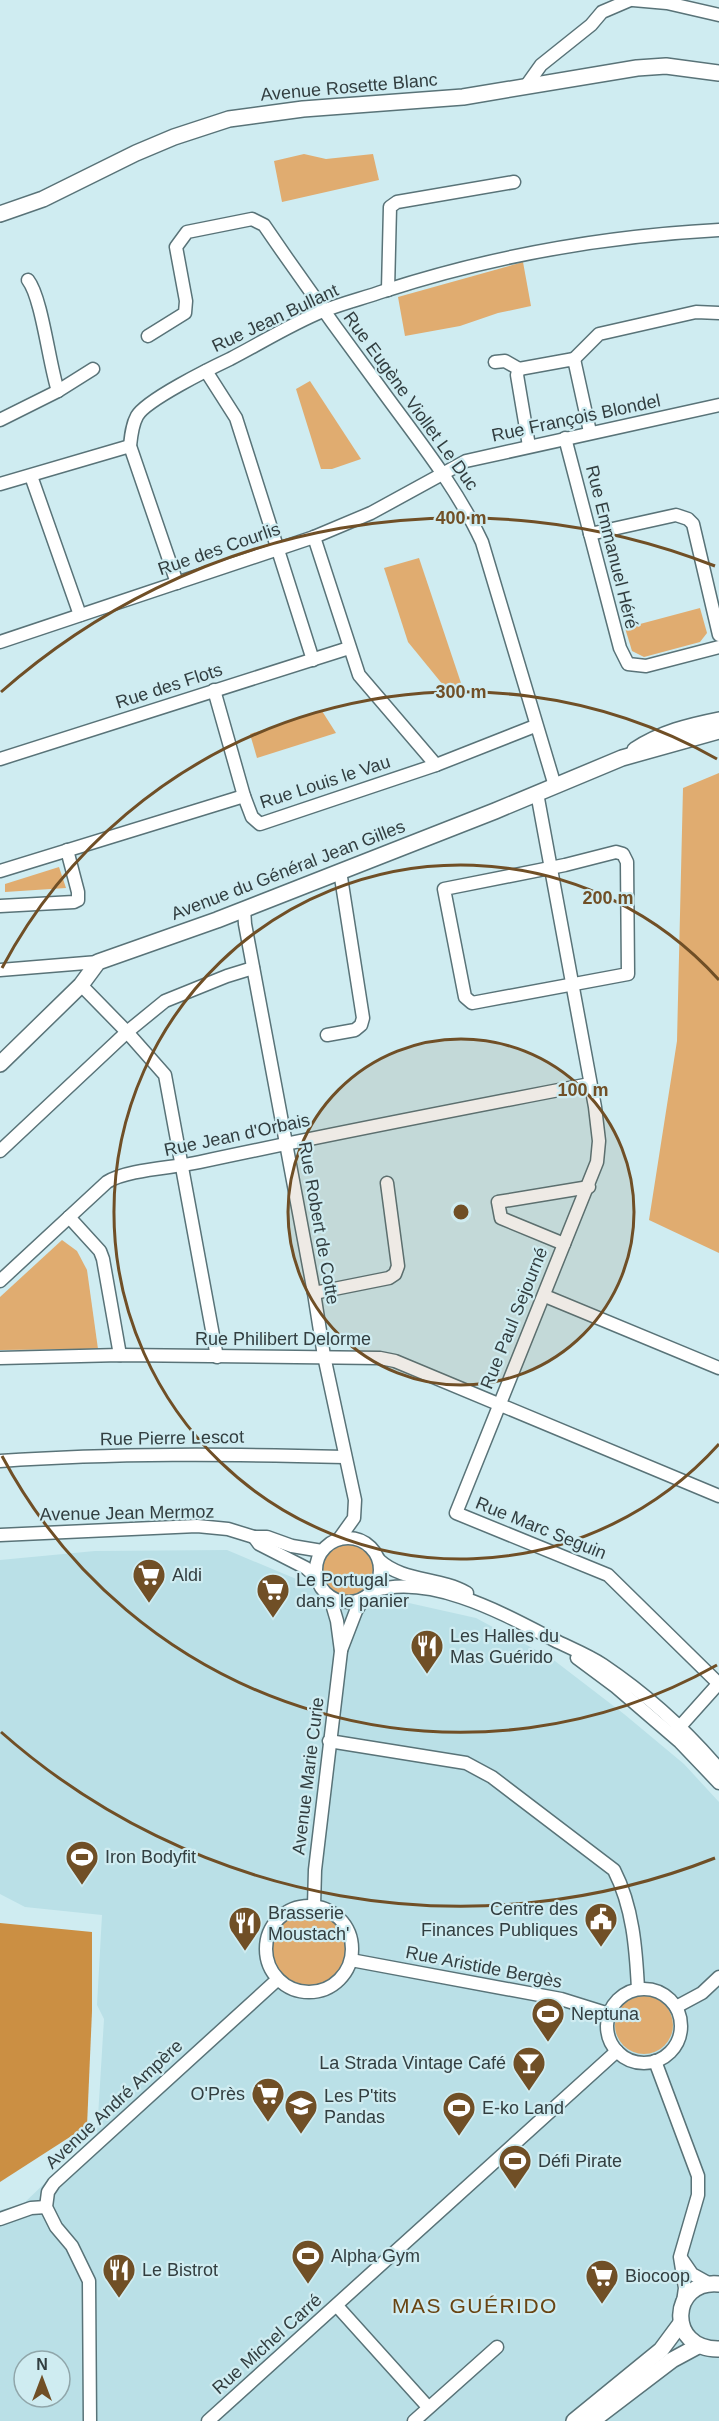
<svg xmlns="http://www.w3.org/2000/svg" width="719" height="2421" viewBox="0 0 719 2421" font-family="Helvetica,sans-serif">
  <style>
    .built { fill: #bae0e7; fill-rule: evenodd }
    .green { fill: #e0ac70 }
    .water { fill: #cb8f43 }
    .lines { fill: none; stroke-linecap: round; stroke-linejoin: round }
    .minor-casing { stroke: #597378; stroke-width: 15 }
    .major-casing { stroke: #597378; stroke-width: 18 }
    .minor { stroke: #fff; stroke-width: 12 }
    .major { stroke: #fff; stroke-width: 15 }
    .ring { fill: none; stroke: #704f26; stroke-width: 3 }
    .labels { text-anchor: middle; stroke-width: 4.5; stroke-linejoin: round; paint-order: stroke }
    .street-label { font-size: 18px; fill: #323e40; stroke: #cfecf1 }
    .poi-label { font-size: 18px; fill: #323e40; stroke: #cfecf1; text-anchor: start }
    .quarter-label { font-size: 21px; letter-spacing: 1.5px; fill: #684412; stroke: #cfecf1 }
    .centre { fill: #704f26; stroke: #cfecf1; stroke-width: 3 }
    .ring-label { font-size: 18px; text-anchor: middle; font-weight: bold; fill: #704f26; stroke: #cfecf1; stroke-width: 4.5; stroke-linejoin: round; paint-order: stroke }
  </style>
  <rect width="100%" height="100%" fill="#cfecf1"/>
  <path class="built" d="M227,1550L301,1581L344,1610L409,1603L476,1618L551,1658L624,1714L684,1764L719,1802V2421H0V2210L22,2205L97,2133L104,2019L97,2005L102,1915L25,1907L0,1894V1560L95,1551ZM24,2361H60V2397H24Z"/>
  <g class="green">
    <path d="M304,154L326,159L373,154L379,180L282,202L274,161Z"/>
    <path d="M523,262L531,306L498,313L460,326L405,336L398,297Z"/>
    <path d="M310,381L361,459L332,469H321L296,389Z"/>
    <path d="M419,558L462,686L448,691L408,642L384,568Z"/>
    <path d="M700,608L707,633L700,642L644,657L632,651L625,628Z"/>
    <path d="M322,711L336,733L257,758L250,734Z"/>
    <path d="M719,773V1253L649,1220L677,1041L683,788Z"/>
    <path d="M59,867L66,888L5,892V884Z"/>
    <path d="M62,1240L77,1251L87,1270L98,1349L0,1350V1297Z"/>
    <circle cx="348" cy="1570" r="25"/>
    <circle cx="309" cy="1949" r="43"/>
    <circle cx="644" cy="2025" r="29"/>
  </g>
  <path class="water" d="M0,1923L92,1932V2011L87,2126L0,2182Z"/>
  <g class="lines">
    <g class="minor-casing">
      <g id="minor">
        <path d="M633,0L667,3L719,15"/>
        <path d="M526,86L541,65L591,25L602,12L630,0"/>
        <path d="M28,280C42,298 49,364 58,391"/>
        <path d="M388,290L390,207L397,202L514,182"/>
        <path d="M148,336L185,313L186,301L176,247L187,232L252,219L264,225C303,282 343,338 384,393C419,441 457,488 482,542L555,786"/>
        <path d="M574,359L599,334L696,312L719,313"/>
        <path d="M495,362L505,361L519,369"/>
        <path d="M206,371L236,418L313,660"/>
        <path d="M0,420L58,391L93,369"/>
        <path d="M565,438L620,648L628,664L646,666L719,647"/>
        <path d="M529,446L517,375L519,369L574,359L590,432"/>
        <path d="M31,476L80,615"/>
        <path d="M0,484L130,446"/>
        <path d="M590,534L676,515L688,519L693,524L719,635"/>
        <path d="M314,537L359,675L436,765"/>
        <path d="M177,583L130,446C131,436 132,425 137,416C146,400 211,368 230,359C261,343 291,324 323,311C343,303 364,298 384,291C492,256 605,236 719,230"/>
        <path d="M0,642L314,537L371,513L466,461L719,405"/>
        <path d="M214,690L244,796L252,817L260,824L436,765L535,726"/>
        <path d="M0,759L349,648"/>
        <path d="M537,793L595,1107L599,1141L597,1162L456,1513L608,1575L719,1684"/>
        <path d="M616,852L623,854L627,862L628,974L472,1003L465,997L444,889L565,865Z"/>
        <path d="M0,871L244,796"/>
        <path d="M0,906L74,902L78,900V892L67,850"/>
        <path d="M244,909L245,924L314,1293L324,1356L355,1500L354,1518L339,1539"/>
        <path d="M0,970L98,962"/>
        <path d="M81,985L127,1032L165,1075L217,1357"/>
        <path d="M327,1035L355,1030L361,1025L363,1018L340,871"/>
        <path d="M0,1151L127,1032L165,1001L227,976L253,968"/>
        <path d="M69,1217L100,1251L103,1259L120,1355"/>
        <path d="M564,1244L501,1218L498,1202L589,1187"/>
        <path d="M0,1281L107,1182C128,1169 174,1168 200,1162C330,1134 460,1109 590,1084"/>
        <path d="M314,1293L389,1278L395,1274L398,1266L387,1183"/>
        <path d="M545,1296L719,1368"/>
        <path d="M0,1358L120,1355L380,1358L395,1361L719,1496"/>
        <path d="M0,1461C115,1453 230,1454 345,1457"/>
        <path d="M0,1535L197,1526L228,1529L254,1537H267L292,1546L322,1551"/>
        <path d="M254,1537L259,1544L306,1568L317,1578"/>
        <circle cx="348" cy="1570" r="32"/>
        <path d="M379,1560C403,1582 439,1577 467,1593"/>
        <path d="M373,1591C431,1573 504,1614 554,1640C570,1648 588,1655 603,1665C646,1694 685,1729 719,1769"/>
        <path d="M341,1650L356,1611L364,1598"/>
        <path d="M577,1658L616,1687L680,1742L719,1783"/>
        <path d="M676,1731L719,1683"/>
        <path d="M329,1741L466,1763L492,1777L614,1870C633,1907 636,1949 638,1989"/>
        <path d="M314,1906L315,1870L341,1651L337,1621L330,1597"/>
        <circle cx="309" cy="1949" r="43"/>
        <path d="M351,1960L561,1999L609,2014"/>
        <circle cx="644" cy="2026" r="37"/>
        <path d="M676,2007L702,1993L719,1977"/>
        <path d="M655,2061L698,2176V2195L680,2257L685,2288L683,2302"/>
        <path d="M0,2219L31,2208L46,2207"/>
        <path d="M681,2258L692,2274L710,2284"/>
        <path d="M337,2306L428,2407"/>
        <path d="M90,2421L89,2281L72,2246L56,2227L46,2207L48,2192L54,2183L278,1979"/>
        <path d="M208,2421L617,2051"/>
        <path d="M414,2421L497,2347"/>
      </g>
    </g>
    <g class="major-casing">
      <g id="major">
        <path d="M0,214L43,199L136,153L174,137L229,119L303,109L463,97L637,68L666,66L719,73"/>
        <path d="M635,750C661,733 689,726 719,720"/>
        <path d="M0,1064L81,985L98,962L217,920L495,811L622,758L719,731"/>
        <path d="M719,2284C670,2279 666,2350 719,2349"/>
        <path d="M574,2421L661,2350L681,2323"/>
        <path d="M592,2421L672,2360L698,2346"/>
      </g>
    </g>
    <use href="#minor" class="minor"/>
    <use href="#major" class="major"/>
  </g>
  <circle cx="461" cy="1212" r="173" fill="#704f26" fill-opacity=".12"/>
  <g class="ring">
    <circle cx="461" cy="1212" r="173"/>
    <path d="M719 1444A347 347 0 1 1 719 980"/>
    <path d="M717 1665A520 520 0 0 1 2 1456M2 968A520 520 0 0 1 717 759"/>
    <path d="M715 1858A694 694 0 0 1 1 1732M1 692A694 694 0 0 1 715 566"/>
  </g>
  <defs>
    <g id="supermarket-pin" transform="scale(1.725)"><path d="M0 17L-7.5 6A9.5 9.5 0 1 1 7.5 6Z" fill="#704f26" stroke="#cfecf1"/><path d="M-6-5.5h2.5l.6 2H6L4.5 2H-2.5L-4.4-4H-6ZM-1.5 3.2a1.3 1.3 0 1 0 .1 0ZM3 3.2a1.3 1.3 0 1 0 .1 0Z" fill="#fff"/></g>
    <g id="restaurant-pin" transform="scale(1.725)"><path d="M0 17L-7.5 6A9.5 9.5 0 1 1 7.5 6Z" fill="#704f26" stroke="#cfecf1"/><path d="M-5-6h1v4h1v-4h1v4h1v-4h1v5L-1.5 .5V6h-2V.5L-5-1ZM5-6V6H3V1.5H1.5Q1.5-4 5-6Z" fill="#fff"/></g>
    <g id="stadium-pin" transform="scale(1.725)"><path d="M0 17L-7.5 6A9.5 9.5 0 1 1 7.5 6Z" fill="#704f26" stroke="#cfecf1"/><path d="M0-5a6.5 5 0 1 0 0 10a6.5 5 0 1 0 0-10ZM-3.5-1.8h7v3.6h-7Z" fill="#fff"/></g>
    <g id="civic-pin" transform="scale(1.725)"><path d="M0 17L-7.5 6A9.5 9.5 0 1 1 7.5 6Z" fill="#704f26" stroke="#cfecf1"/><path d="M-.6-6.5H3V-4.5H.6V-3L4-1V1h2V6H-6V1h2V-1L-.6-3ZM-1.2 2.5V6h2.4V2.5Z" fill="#fff"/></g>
    <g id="bar-pin" transform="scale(1.725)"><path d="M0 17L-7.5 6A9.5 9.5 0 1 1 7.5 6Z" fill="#704f26" stroke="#cfecf1"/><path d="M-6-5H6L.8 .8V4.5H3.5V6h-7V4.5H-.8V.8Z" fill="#fff"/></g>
    <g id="school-pin" transform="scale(1.725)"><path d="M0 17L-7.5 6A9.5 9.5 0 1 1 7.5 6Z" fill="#704f26" stroke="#cfecf1"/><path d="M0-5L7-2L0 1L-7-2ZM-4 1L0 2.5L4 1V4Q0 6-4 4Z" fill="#fff"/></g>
  </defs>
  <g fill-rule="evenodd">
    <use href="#supermarket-pin" x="149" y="1575"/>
    <use href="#supermarket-pin" x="273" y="1590"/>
    <use href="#restaurant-pin" x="427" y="1646"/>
    <use href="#stadium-pin" x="82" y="1857"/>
    <use href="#civic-pin" x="601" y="1919"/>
    <use href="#restaurant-pin" x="245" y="1923"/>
    <use href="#stadium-pin" x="548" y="2014"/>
    <use href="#bar-pin" x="529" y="2063"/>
    <use href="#supermarket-pin" x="268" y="2094"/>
    <use href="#school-pin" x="301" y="2106"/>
    <use href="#stadium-pin" x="459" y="2108"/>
    <use href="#stadium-pin" x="515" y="2161"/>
    <use href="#stadium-pin" x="308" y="2256"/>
    <use href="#restaurant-pin" x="119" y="2270"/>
    <use href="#supermarket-pin" x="602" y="2276"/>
  </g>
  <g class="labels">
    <g class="street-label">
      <text transform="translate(349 87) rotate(-5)" y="6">Avenue Rosette Blanc</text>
      <text transform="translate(275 318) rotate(-25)" y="6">Rue Jean Bullant</text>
      <text transform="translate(411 401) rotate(54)" y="6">Rue Eugène Viollet Le Duc</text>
      <text transform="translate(576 418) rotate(-12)" y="6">Rue François Blondel</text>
      <text transform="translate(612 547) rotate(76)" y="6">Rue Emmanuel Héré</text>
      <text transform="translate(219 549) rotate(-19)" y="6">Rue des Courlis</text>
      <text transform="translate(169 686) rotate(-18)" y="6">Rue des Flots</text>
      <text transform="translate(325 782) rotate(-18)" y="6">Rue Louis le Vau</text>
      <text transform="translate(288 870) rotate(-21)" y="6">Avenue du Général Jean Gilles</text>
      <text transform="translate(237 1135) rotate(-12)" y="6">Rue Jean d'Orbais</text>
      <text transform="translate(319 1223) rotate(80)" y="6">Rue Robert de Cotte</text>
      <text transform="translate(514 1318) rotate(-68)" y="6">Rue Paul Sejourné</text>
      <text x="283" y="1345">Rue Philibert Delorme</text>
      <text transform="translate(172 1438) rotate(-1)" y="6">Rue Pierre Lescot</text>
      <text transform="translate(127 1513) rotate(-1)" y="6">Avenue Jean Mermoz</text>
      <text transform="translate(541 1528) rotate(22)" y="6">Rue Marc Seguin</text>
      <text transform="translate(308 1776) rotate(-83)" y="6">Avenue Marie Curie</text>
      <text transform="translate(484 1967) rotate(11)" y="6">Rue Aristide Bergès</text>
      <text transform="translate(114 2104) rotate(-43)" y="6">Avenue André Ampère</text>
      <text transform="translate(267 2344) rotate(-42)" y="6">Rue Michel Carré</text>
    </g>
    <g class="poi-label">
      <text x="172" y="1581">Aldi</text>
      <text x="296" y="1586">Le Portugal<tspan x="296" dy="21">dans le panier</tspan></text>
      <text x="450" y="1642">Les Halles du<tspan x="450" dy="21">Mas Guérido</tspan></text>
      <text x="105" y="1863">Iron Bodyfit</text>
      <text x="578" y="1915" text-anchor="end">Centre des<tspan x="578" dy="21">Finances Publiques</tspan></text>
      <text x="268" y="1919">Brasserie<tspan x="268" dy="21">Moustach'</tspan></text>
      <text x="571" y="2020">Neptuna</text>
      <text x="506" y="2069" text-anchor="end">La Strada Vintage Café</text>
      <text x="245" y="2100" text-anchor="end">O'Près</text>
      <text x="324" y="2102">Les P'tits<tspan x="324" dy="21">Pandas</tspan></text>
      <text x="482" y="2114">E-ko Land</text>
      <text x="538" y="2167">Défi Pirate</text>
      <text x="331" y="2262">Alpha Gym</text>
      <text x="142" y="2276">Le Bistrot</text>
      <text x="625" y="2282">Biocoop</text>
    </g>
    <g class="quarter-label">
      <text x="475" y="2313">MAS GUÉRIDO</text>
    </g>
  </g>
  <circle cx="461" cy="1212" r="9" class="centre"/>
  <g class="ring-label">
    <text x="461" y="524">400 m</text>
    <text x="461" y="698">300 m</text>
    <text x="608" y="904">200 m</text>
    <text x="583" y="1096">100 m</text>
  </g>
  <g transform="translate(42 2379)"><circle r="28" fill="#cfecf1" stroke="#90a6aa" stroke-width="1.5"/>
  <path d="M0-4.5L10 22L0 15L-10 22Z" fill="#704f26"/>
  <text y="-9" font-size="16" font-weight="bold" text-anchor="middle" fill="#323e40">N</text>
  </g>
</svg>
